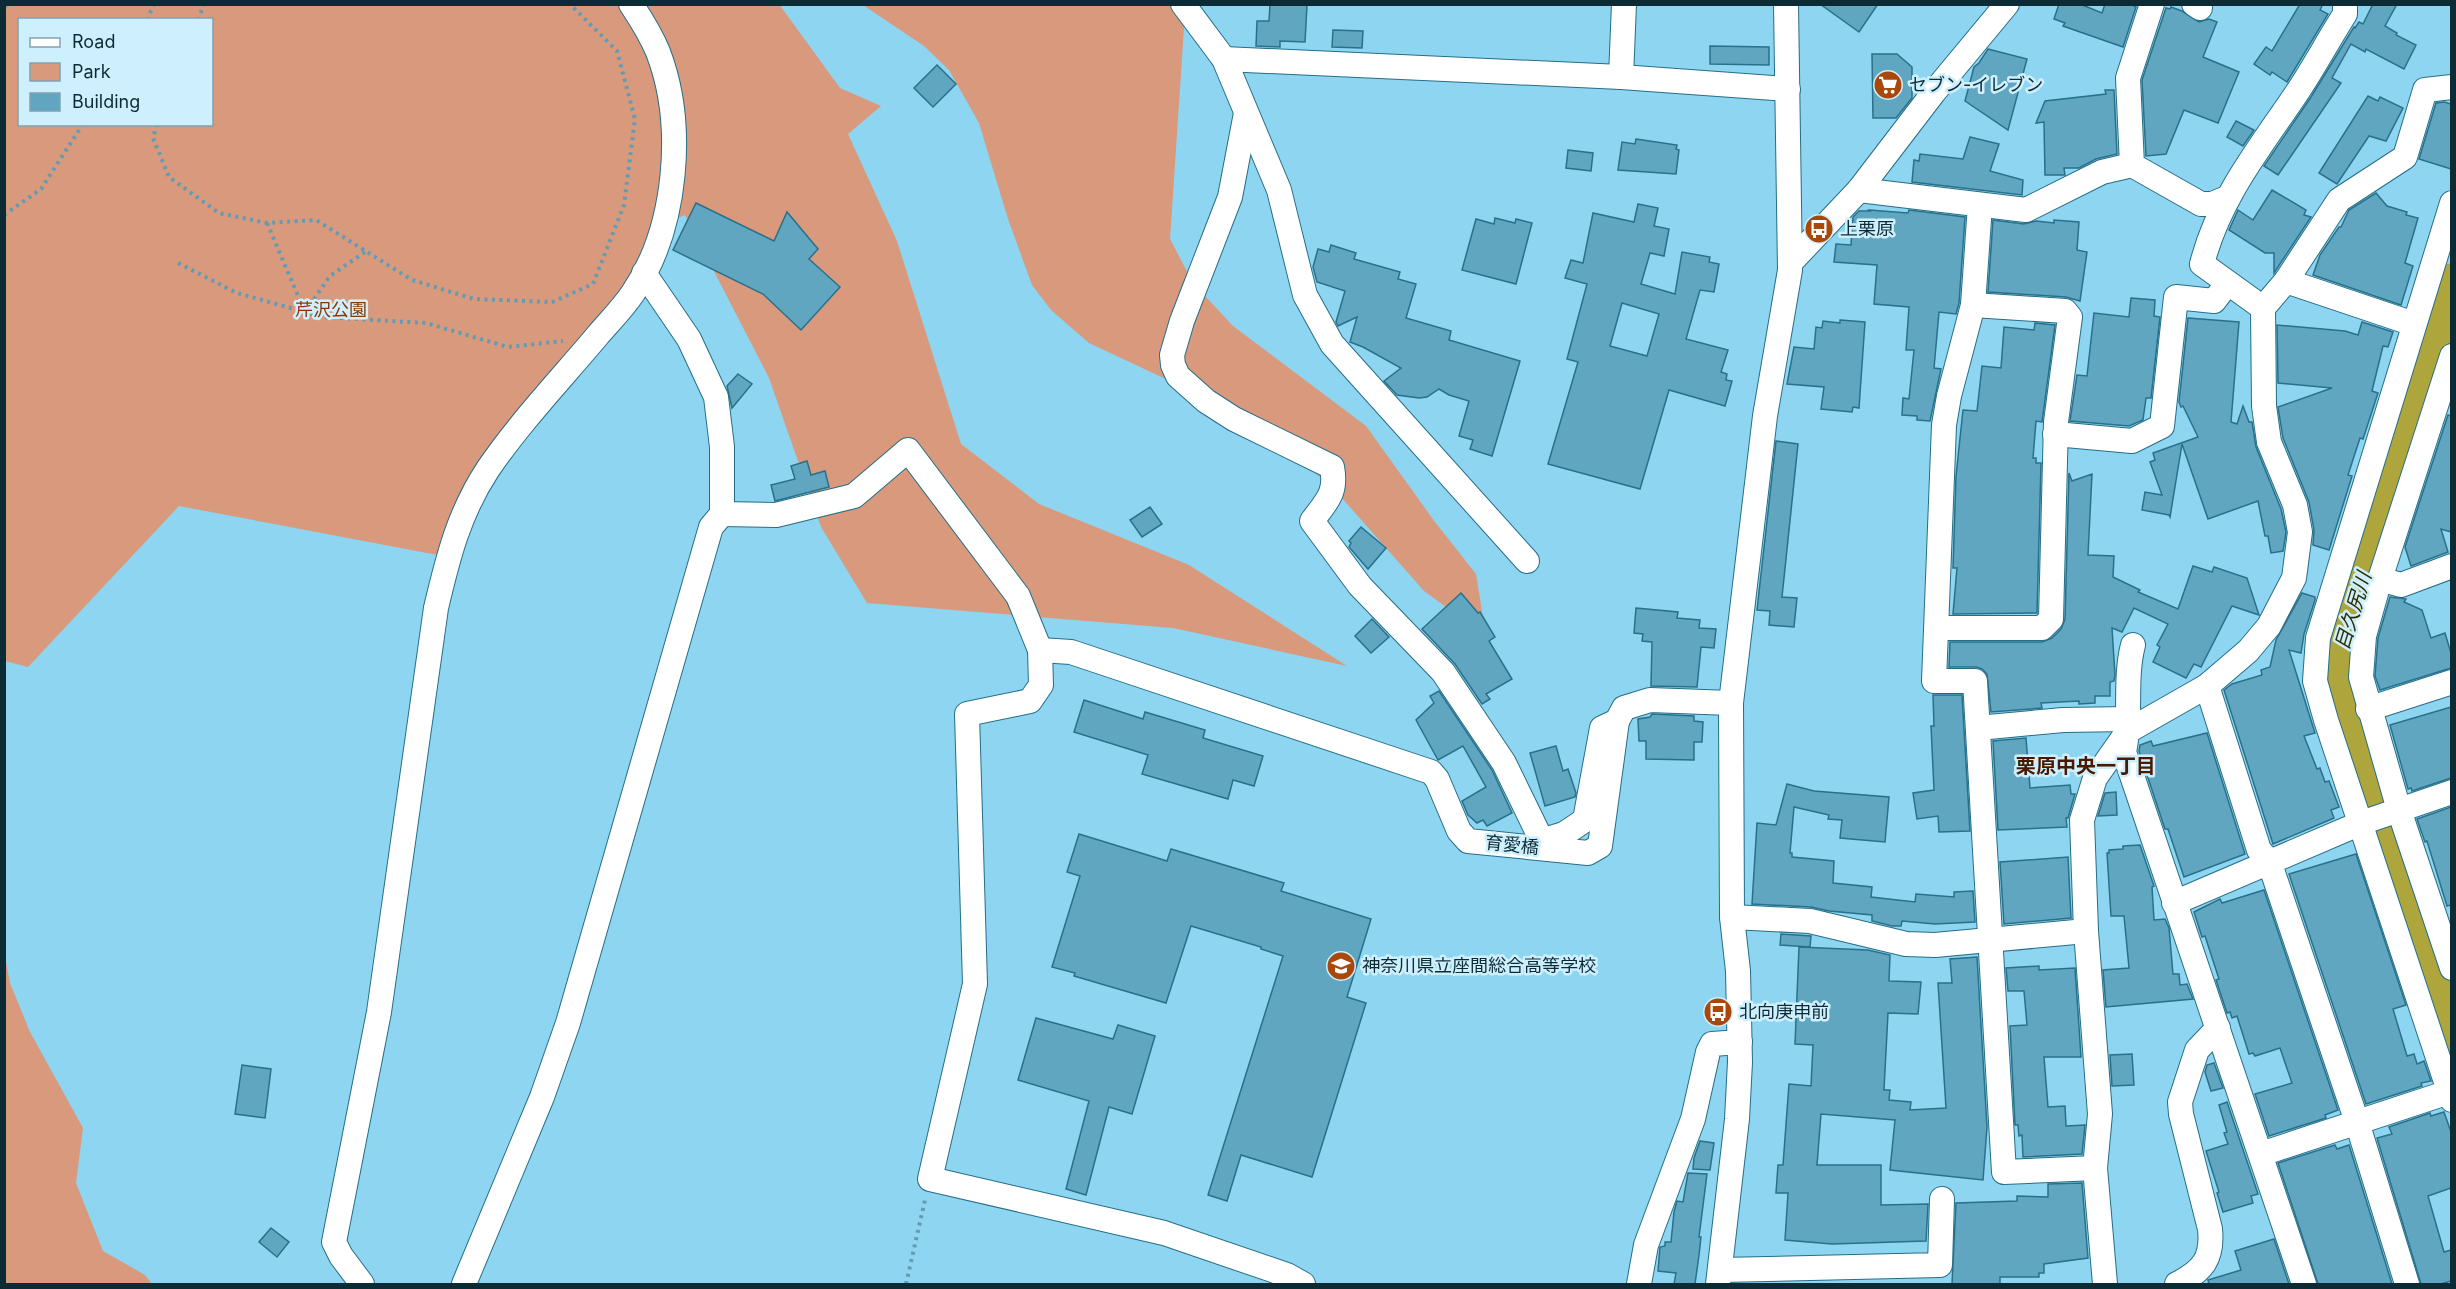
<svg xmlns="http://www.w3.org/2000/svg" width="2456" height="1289" viewBox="0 0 2456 1289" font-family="Inter,'Noto Sans JP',sans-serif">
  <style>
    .green { fill: #d8997d; fill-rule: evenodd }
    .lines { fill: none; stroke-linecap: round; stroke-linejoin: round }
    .river { stroke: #aea63c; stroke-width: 39 }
    .building { fill: #61a6c1; stroke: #28718a; stroke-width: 1.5; fill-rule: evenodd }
    .minor-casing { stroke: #256e87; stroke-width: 26 }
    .path { stroke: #639cb2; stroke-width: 4; stroke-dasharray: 3 4.5; stroke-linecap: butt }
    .minor { stroke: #fff; stroke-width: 24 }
    .labels { text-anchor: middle; stroke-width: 5; stroke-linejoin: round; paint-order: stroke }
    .poi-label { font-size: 18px; fill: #0d2b35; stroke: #cef0fe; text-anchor: start }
    .park-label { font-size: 18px; fill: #893703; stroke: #cef0fe }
    .street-label { font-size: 18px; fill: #0d2b35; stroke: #cef0fe }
    .water-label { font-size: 20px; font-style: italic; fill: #312e00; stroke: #cef0fe }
    .neighbourhood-label { font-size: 20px; font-weight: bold; fill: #491a01; stroke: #cef0fe }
  </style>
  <rect width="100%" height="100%" fill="#8ed5f1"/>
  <g class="green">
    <path d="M779,4L840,88L881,106L848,134L897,241L961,444L1039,504L1189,565L1347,666L1173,628L867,603L821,527L769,378L685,215L662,225L657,247L517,430L448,557L179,506L28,667L5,661V5ZM20,20H212V124H20Z"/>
    <path d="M1175,4L1185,13L1170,239L1193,283L1233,326L1366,426L1435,522L1476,574L1486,636L1424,591L1334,489L1251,419L1089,343L1051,310L1032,285L1008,219L979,123L949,70L924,46L863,5Z"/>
    <path d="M5,957L10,983L30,1032L83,1128L76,1183L103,1251L145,1275L152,1284H5Z"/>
  </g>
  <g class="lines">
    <path class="river" d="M2452,283L2341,645L2339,661L2340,691L2452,1043"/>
  </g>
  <g class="building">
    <path d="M1270,4L1307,5L1305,42L1280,41V47L1256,46L1257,21H1269Z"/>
    <path d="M1820,4H1878L1859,32Z"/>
    <path d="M2059,4H2080L2102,13L2105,4H2130L2136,7L2123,47L2063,26L2065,23L2054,19Z"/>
    <path d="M2300,4H2323L2320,10L2328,14L2287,82L2272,72L2270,75L2254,64L2266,47L2272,51Z"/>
    <path d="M2373,4H2397L2385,26L2397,33L2396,35L2416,45L2404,69L2366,49L2365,52L2351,44L2332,78L2341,83L2278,175L2264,166L2311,97L2354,27L2355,28L2359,22L2363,24Z"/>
    <path d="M2171,7L2182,11L2199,22L2209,19L2217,22L2203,57L2239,72L2218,123L2184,110L2166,154L2146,156L2142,80L2166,8L2170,9Z"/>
    <path d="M1333,30L1363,31L1362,48L1332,47Z"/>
    <path d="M1710,46L1769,47V65L1710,64Z"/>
    <path d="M1988,49L2027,59L2008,130L1965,101L1974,67L1979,63Z"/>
    <path d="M1872,54H1897L1912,67V98L1896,118H1873Z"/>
    <path d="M937,65L956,84L933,107L914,88Z"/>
    <path d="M2105,90H2114L2117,154L2096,159L2079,168H2064L2065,175H2045L2044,122L2036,123L2045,101L2106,94Z"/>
    <path d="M2368,96L2378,101L2380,97L2403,108L2386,141L2369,136L2337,184L2319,173Z"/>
    <path d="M2444,102L2451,104V169L2419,159L2436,103Z"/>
    <path d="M2236,121L2254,130L2243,146L2227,137Z"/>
    <path d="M1970,137L1999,144L1990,171L2023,180L2022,195L1912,182L1914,160L1919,161L1920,154L1963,159Z"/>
    <path d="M1636,139L1677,145L1676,149L1679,150L1676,174L1618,170L1622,142L1635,144Z"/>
    <path d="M1568,150L1593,153L1591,171L1566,168Z"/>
    <path d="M2272,190L2306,210L2304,215L2311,217L2274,273V253H2265L2229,230L2238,210L2253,220Z"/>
    <path d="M2376,193L2387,206L2407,212L2406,215L2418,218L2405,263L2413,266L2401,305L2313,275L2320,255L2339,227H2341L2349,210Z"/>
    <path d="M696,203L774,241L787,212L818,249L809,259L840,287L801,330L763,294L673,250Z"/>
    <path d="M1638,204L1658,208L1654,226L1669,229L1664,256L1650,253L1641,284L1675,294L1682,252L1710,257L1709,262L1719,264L1714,292L1700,290L1686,339L1728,350L1721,372L1727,374L1726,380L1732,381L1725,406L1669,390L1640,489L1548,464L1578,362L1567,359L1587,284L1565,278L1571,260L1583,263L1593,213L1634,222ZM1622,303L1659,314L1647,356L1610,346Z"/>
    <path d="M1869,210L1908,213L1909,210L1965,217L1959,303L1956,314L1939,312L1934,368L1941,369L1930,421L1917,420V416L1902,415L1903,398L1909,399L1914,350H1906L1909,307L1874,304L1877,265L1834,262L1836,244L1851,245L1853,217L1859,211H1870Z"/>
    <path d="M1495,218L1515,223L1516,219L1532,223L1516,284L1462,270L1476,219L1494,224Z"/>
    <path d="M1993,220L2024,224L2036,221L2054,223V220L2079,222L2077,250L2087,252L2080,301L2066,297L1988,292Z"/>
    <path d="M1331,245L1356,253L1354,259L1400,272L1398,279L1416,284L1406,318L1451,331L1449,340L1520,361L1492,456L1470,449L1473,440L1459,436L1469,401L1449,395L1439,389L1427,397L1419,398L1397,395L1384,381L1401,368L1363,347L1350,342L1357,317L1338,326L1336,322L1345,291L1317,282L1313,267L1318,249L1329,252Z"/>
    <path d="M2131,298L2155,300L2154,316L2160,317L2151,398H2146L2143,420L2129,426L2070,421L2077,375L2087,376L2094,313L2129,317Z"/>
    <path d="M2188,318L2239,322L2231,422L2237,424L2243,406L2249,422H2252L2256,447L2281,509L2286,532L2283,551L2271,553L2268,536H2265L2258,501L2208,519L2182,444L2170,517L2169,515L2142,510L2145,492L2162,495L2150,462L2155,460L2153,453L2198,437L2183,406L2181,407L2179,402Z"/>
    <path d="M1840,320L1865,322L1859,408L1853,407L1852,412L1821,409L1824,387L1787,384L1794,347L1814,349L1816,327L1822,328L1823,321L1840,323Z"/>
    <path d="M2362,322L2393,332L2388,347L2383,346L2372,391L2378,393L2363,439L2360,438L2348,475L2352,476L2329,550L2313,545L2314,530L2309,502L2283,438L2278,407L2332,388L2278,383L2277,325L2345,331L2358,335Z"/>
    <path d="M2035,323L2055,325L2042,422L2036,421L2033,458H2036V463H2041L2037,613L1953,614L1957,568H1953L1956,476L1963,410L1977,411L1982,366L2001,368L2004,327L2034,330Z"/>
    <path d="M738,374L752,384L732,408L727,386Z"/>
    <path d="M2448,415L2451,416V532L2441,529L2448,552L2411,566L2405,547Z"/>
    <path d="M1776,441L1798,444L1782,597L1797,598L1794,627L1769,625L1770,611L1757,610Z"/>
    <path d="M807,461L811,475L825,471L829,487L775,501L771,485L795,479L791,466Z"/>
    <path d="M2069,473L2072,481L2092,474L2088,555L2114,556L2113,577L2140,590L2138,592L2178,609L2193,566L2212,572L2214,567L2247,578L2259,615L2232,606L2201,667L2194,664L2186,678L2153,662L2160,647L2157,645L2168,624L2134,608L2122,632L2112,628L2115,675L2114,681L2110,682V696H2095V703L2079,704V701L2041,703L2042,708L1991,712L1987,674L1982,669L1976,667H1949L1950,642H2042L2052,638L2061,629L2065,619Z"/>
    <path d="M1150,507L1162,524L1142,537L1130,520Z"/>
    <path d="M1361,527L1386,548L1368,569L1349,547L1351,543L1349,541Z"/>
    <path d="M1461,593L1478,613L1480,612L1495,637L1489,641L1512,679L1486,694L1490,699L1482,704L1455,664L1422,629Z"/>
    <path d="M2302,593L2315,597V600L2304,634L2301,653L2289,650L2315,733L2304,736L2317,769L2320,768L2325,782L2329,781L2339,807L2331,810L2334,818L2273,844L2224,690L2232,684L2262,675L2261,670L2270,667L2276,640Z"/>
    <path d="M2390,597L2406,599L2404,602L2422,610L2431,638L2445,633L2451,653V668L2380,690L2375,676L2378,638Z"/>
    <path d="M1636,608L1678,612L1677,618L1700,620L1699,628L1716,629L1714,648L1701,647L1697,687L1651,686L1652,642L1642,641L1643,634L1634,633Z"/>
    <path d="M1372,619L1389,637L1371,653L1355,636Z"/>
    <path d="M1439,691L1492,770L1512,813L1487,826L1483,820L1477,823L1468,815L1462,801L1486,787L1463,746L1438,760L1416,720L1434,703L1430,696Z"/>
    <path d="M1933,695H1962L1970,831L1939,832L1938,816L1917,819L1913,793L1934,790L1931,726H1934Z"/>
    <path d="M1084,700L1143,719L1145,712L1205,730L1203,738L1263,756L1254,786L1233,780L1228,799L1142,774L1148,755L1074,732Z"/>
    <path d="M2451,707V778L2412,791L2411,788L2408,789L2390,725Z"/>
    <path d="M1652,714L1694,716V721L1703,722L1702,742H1694V760L1646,759V741H1639L1638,719L1650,717Z"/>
    <path d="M2207,733L2245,854L2184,877L2168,829H2165L2139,751L2140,745L2151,741L2153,746Z"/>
    <path d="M2026,738L2030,788L2070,785L2071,794H2075L2068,818H2066L2067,827L1998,830L1993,741Z"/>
    <path d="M1556,746L1563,771L1568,769L1576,793L1575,797L1545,806L1530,753Z"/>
    <path d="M1787,784L1814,791L1889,797L1885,842L1840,838L1842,820L1828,819L1829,815L1794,807L1790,853H1792V857L1834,861L1833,883L1872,887L1871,897L1915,902L1916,894L1954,897V892L1973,891L1975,922L1935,924L1902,921L1901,926H1892L1872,921V915L1829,911L1811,907L1752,904L1757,823L1776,825Z"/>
    <path d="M2116,792L2117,815L2098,816L2105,793Z"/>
    <path d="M2451,807V905L2447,906L2427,841L2425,842L2417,819Z"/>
    <path d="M1079,834L1167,861L1171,849L1284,883L1281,891L1371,919L1347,997L1366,1003L1312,1177L1241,1155L1227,1201L1208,1195L1283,956L1261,949V947L1191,926L1166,1003L1074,976L1075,973L1052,967L1080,876L1067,872Z"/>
    <path d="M2140,845L2154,886L2152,887L2154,920L2165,919L2169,928L2173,974H2179L2180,985L2187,984L2193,999L2106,1007L2103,970L2129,968L2124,916H2111L2107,853H2109V850L2123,849V846Z"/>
    <path d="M2356,854L2406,1005L2393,1009L2407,1056L2414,1054L2417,1064L2424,1061L2431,1081L2421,1083L2422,1086L2366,1104L2289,874Z"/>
    <path d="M2068,857L2071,918L2004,924L2000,862Z"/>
    <path d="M2264,890L2338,1110L2325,1115L2326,1118L2269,1136L2255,1094L2292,1083L2280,1048L2255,1056L2253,1053L2249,1054L2237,1016L2232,1018L2230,1012L2227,1013L2216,980L2219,979L2205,936L2202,937L2194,912L2220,899L2222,903Z"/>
    <path d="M1781,934L1811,936L1810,947L1780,945Z"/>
    <path d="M1799,947L1868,950L1890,955L1889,981L1921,982L1918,1014L1888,1013L1884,1090H1890L1889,1100L1911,1102L1910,1110L1946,1108L1938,983H1952L1950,959L1977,957L1987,1127L1983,1180L1890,1170L1895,1120L1821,1114L1817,1165H1881V1205L1928,1204L1926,1241L1832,1244L1785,1240L1788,1193H1776L1778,1165H1783L1789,1084L1811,1086L1813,1045L1795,1044Z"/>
    <path d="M2039,966V970L2075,968L2081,1057H2044L2048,1107L2065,1106L2066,1126L2085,1125L2082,1154L2023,1157L2022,1135L2019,1136L2018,1125H2015L2010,1026L2027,1025L2024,991H2008L2006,968Z"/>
    <path d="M1036,1018L1113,1039L1118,1025L1155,1036L1132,1114L1109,1107L1086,1195L1066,1189L1089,1101L1018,1080Z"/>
    <path d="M2132,1054L2134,1085L2112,1086L2110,1055Z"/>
    <path d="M2214,1063L2223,1088L2211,1091L2205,1072L2207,1065Z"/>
    <path d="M242,1065L271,1069L265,1118L235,1114Z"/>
    <path d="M2227,1102L2258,1194L2251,1196L2253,1203L2223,1212L2217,1193L2219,1192L2206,1151L2228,1144L2224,1133L2227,1132L2219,1105Z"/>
    <path d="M2444,1112L2451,1132V1188L2428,1196L2444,1252L2451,1250V1281L2441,1284H2421L2377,1138L2392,1134L2389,1127L2430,1113L2431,1116Z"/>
    <path d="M1700,1141L1714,1143L1710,1170L1693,1169L1694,1158Z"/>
    <path d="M2335,1145L2337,1149L2349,1145L2392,1284H2318L2278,1163Z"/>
    <path d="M1688,1173L1707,1174L1699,1237H1701L1699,1255L1695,1284H1674L1676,1273L1658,1271L1660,1247L1665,1246V1242H1671L1674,1212L1677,1201L1683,1202Z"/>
    <path d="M2082,1183L2088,1258L2044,1264V1273H2039V1277H2000V1284H1952L1956,1203L2017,1201V1196L2048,1197V1184Z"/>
    <path d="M271,1228L289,1242L277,1257L259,1242Z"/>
    <path d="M2274,1239L2289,1284H2209L2208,1280L2241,1270L2235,1251Z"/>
  </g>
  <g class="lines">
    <g class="minor-casing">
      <g id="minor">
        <path d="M1183,4L1224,59L1279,190L1305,295L1332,344L1527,561"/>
        <path d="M2152,4L2128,78L2132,165L2201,204H2212L2227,198"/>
        <path d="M2194,4L2200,8"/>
        <path d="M1224,59L1621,77L1788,89"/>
        <path d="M1621,77L1624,4"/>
        <path d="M1246,113L1230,197L1182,321L1172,355L1173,365L1178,376L1206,401L1234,419L1332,467C1337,493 1327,501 1312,521L1360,586L1443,672L1504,763L1540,837L1544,840L1564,834L1585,820L1602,728L1617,721"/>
        <path d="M1859,190L2026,210L2102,172L2132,165"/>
        <path d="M2452,203L2318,638L2315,681L2326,720L2452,1100"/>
        <path d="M1980,205L1973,305L1949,396L1944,425L1934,681H1975L2004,1172L2095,1168"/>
        <path d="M1790,263L1859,190L1934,92L2007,4"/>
        <path d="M644,273L689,339L716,397L722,447V514L776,515L854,496L908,450L1018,596L1040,650L1041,685L1030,701L967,714L975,984L930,1179L1164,1233L1287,1275L1303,1284"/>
        <path d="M2286,281L2414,324"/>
        <path d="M2263,308L2202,264C2218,201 2256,153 2292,100C2311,73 2327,42 2345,14V4"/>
        <path d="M2452,356L2380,579L2364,636L2361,677L2399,810L2452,968"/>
        <path d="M2055,434L2132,441L2162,426L2176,297L2214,301L2227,284"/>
        <path d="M2380,579L2401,585L2452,566"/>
        <path d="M1937,628H2042L2051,619L2056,422L2070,317L2065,311L1973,305"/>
        <path d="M2133,645C2124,680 2132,716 2124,752L2304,1284"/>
        <path d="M1040,650L1071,652L1431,772L1437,779L1459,831L1468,841L1588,853L1600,846L1617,721L1624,708L1650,700L1731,703"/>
        <path d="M2207,686L2259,850L2269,861L2357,1122L2407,1284"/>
        <path d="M2368,709L2452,682"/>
        <path d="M1978,728L2063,720L2129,719"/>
        <path d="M2174,903L2361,823L2452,792"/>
        <path d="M1732,917L1810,921L1906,944L1935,945L2086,931"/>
        <path d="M2261,1154L2449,1092"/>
        <path d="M1720,1270L1940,1265L1942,1199"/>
        <path d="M362,1284L341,1256L334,1242L379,1012L436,608C448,557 459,513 488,469C521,421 561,379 598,335C610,321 623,308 633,293C677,228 686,125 658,52C651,35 641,19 631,4"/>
        <path d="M464,1284L542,1097L568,1023L711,527L722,514"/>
        <path d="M1639,1284L1646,1245L1693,1119L1708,1052L1712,1044L1740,1042"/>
        <path d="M1718,1284L1737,1119L1740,1062L1738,971L1732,917L1731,703L1765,416L1790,270L1786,4"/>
        <path d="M2105,1284L2095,1168L2100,1114L2086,931L2082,820L2095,778L2128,731L2207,686L2248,651L2269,626L2294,578L2300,532L2295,505L2269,442L2264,406L2263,308L2286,281L2339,200L2405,157L2425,90L2452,87"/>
        <path d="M2177,1284C2203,1271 2213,1258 2210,1229L2181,1114L2180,1102L2197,1050L2218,1028"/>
      </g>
    </g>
    <g class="path">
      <path d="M4,7L9,4"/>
      <path d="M147,20L154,4"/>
      <path d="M198,20L204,4"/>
      <path d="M157,124L153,138L169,177L219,213L267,223L316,220L412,280L474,299L552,302L593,284L624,205L635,119L617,51L570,4"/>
      <path d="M4,215L41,189L83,124"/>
      <path d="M267,223L305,312L330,276L365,252"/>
      <path d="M178,263L237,293L323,317L426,323L508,347L563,341"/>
      <path d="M906,1284L925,1200"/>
    </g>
    <use href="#minor" class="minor"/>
  </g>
  <defs>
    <g id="supermarket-disc" transform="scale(1.5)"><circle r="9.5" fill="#aa470b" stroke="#cef0fe"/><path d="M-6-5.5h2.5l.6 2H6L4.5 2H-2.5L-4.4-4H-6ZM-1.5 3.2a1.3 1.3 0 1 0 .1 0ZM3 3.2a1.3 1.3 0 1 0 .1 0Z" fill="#fff"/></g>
    <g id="bus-disc" transform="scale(1.5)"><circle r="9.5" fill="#aa470b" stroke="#cef0fe"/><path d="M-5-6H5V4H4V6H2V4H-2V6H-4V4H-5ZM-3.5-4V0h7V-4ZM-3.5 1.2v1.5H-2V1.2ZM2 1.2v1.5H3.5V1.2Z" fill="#fff"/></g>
    <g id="school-disc" transform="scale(1.5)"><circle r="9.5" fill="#aa470b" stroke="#cef0fe"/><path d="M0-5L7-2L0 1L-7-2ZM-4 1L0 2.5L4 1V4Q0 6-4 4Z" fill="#fff"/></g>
  </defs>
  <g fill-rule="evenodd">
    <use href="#supermarket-disc" x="1888" y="85"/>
    <use href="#bus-disc" x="1819" y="229"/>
    <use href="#school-disc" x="1341" y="966"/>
    <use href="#bus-disc" x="1718" y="1012"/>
  </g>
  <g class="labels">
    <g class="poi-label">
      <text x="1909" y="91">セブン-イレブン</text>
      <text x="1840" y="235">上栗原</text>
      <text x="1362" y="972">神奈川県立座間総合高等学校</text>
      <text x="1739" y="1018">北向庚申前</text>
    </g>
    <g class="park-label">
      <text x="331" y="316">芹沢公園</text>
    </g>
    <g class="street-label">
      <text transform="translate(1512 845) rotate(6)" y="6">育愛橋</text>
    </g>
    <g class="water-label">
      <text transform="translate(2353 611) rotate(-73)" y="7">目久尻川</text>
    </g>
    <g class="neighbourhood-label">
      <text x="2086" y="773">栗原中央一丁目</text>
    </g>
  </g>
  <rect width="2456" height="1289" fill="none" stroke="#0d2b35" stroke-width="12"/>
  <rect x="18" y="18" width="195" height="108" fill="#cef0fe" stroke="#81a1ae" stroke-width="1.5"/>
  <rect x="30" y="38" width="30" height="9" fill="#ffffff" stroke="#81a1ae" stroke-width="1.5"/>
  <text x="72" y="48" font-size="18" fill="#0d2b35">Road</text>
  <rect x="30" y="63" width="30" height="18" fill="#d8997d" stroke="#81a1ae" stroke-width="1.5"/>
  <text x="72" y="78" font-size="18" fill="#0d2b35">Park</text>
  <rect x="30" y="93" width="30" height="18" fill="#61a6c1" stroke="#81a1ae" stroke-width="1.5"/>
  <text x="72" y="108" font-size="18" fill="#0d2b35">Building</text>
</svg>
